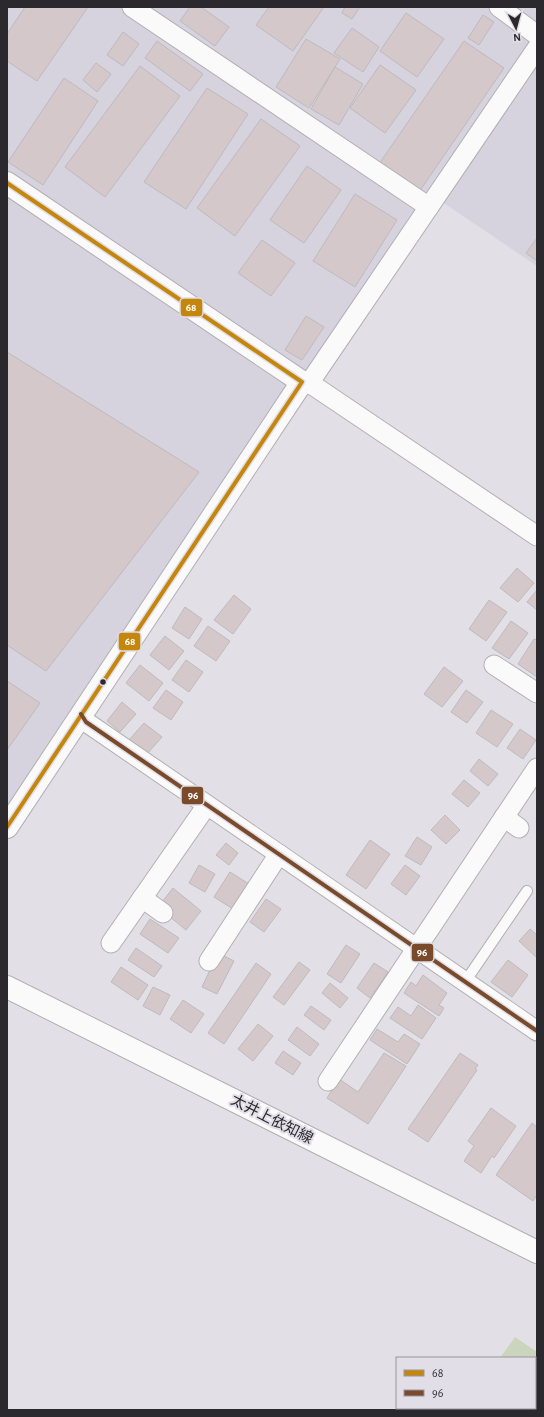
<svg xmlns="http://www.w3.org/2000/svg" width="544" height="1417" viewBox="0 0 544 1417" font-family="'Alegreya Sans','Noto Sans JP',sans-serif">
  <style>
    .built { fill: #d6d2de }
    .green { fill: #cbd4bd }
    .building { fill: #d5c8ca; stroke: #bdbabd }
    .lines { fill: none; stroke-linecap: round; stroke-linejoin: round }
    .lane-casing { stroke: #b2b0b4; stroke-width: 12 }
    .street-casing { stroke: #b2b0b4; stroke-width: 21 }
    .secondary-casing { stroke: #b2b0b4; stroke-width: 24 }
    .lane { stroke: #fbfafb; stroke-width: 10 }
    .street { stroke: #fbfafb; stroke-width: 19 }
    .secondary { stroke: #fbfafb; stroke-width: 22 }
    .bus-1-casing { stroke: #e1dee8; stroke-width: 7 }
    .bus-2-casing { stroke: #e1dee8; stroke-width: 7 }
    .bus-1 { stroke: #c4870b; stroke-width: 4 }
    .bus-2 { stroke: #7a4b2a; stroke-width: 4 }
    .bus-dot { fill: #2b292d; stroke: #e1dee8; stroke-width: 1.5 }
    .labels { text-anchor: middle; stroke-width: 4; stroke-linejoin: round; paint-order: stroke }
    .street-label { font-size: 15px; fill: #2b292d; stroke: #e1dee8 }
    .line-badge { stroke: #e1dee8; stroke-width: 1.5 }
    .badge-label { font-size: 11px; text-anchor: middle; font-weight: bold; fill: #fff }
  </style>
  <rect width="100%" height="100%" fill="#e2e0e6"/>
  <path class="built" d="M7,7H537V266L429,193L7,805Z"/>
  <path class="green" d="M515,1337L537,1352V1410H463L465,1408H535V1358H500Z"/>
  <g class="building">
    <path d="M25,7H88L37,81L7,61V34Z"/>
    <path d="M190,7H201L229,27L215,46L180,21Z"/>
    <path d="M269,7H324L293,51L256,25Z"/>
    <path d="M345,7H360L352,19L342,13Z"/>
    <path d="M406,13L444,39L417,77L380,51Z"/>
    <path d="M483,15L494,22L479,45L468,38Z"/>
    <path d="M352,28L379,47L363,72L334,53Z"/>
    <path d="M123,32L139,44L123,66L107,55Z"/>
    <path d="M306,39L340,59L309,108L276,87Z"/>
    <path d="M157,41L203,74L190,91L145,58Z"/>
    <path d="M464,41L504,68L419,192L379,164Z"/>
    <path d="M96,63L111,74L97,92L83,80Z"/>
    <path d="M380,65L416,90L385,133L350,108Z"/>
    <path d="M140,66L180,96L105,197L65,167Z"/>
    <path d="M335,67L363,84L339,125L311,109Z"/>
    <path d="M64,78L98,101L43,185L8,162Z"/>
    <path d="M207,88L248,114L186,209L144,182Z"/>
    <path d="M261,119L300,146L235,236L197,208Z"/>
    <path d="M307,166L341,190L304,243L270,220Z"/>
    <path d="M355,194L397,220L355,287L313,261Z"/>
    <path d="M537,238V261L526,253Z"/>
    <path d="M262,240L295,263L271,296L238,273Z"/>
    <path d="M306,316L324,327L302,360L285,350Z"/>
    <path d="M7,352L199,472L46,671L7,645Z"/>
    <path d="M517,568L534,583L518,602L500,588Z"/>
    <path d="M537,590V610L527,602Z"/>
    <path d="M234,595L251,609L233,634L214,620Z"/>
    <path d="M489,600L507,612L486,641L469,629Z"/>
    <path d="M185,607L202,619L189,639L172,628Z"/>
    <path d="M511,621L528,633L509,659L492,648Z"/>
    <path d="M208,626L230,641L216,661L194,646Z"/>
    <path d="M165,636L184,651L169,670L150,655Z"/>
    <path d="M534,639L537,640V677L518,664Z"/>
    <path d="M186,660L203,672L189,692L172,680Z"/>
    <path d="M140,665L163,683L149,701L126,683Z"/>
    <path d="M444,667L463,681L442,707L424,694Z"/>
    <path d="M7,681L40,703L7,750Z"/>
    <path d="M166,690L183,702L171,720L153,708Z"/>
    <path d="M466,690L483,702L467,723L451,712Z"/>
    <path d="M122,702L136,714L120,732L107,721Z"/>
    <path d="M491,710L513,724L497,747L476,733Z"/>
    <path d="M144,723L162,737L146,755L129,740Z"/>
    <path d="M520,729L536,740L523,759L507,748Z"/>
    <path d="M479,759L498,774L488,786L470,771Z"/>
    <path d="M464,780L480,793L468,807L452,794Z"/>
    <path d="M445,815L460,830L446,844L431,830Z"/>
    <path d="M417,837L432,847L421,865L405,856Z"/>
    <path d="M370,840L390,854L366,889L346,875Z"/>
    <path d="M226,843L238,853L229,865L216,855Z"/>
    <path d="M199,865L215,874L205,892L189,883Z"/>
    <path d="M405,865L420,876L406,895L391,884Z"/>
    <path d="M230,872L249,884L233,909L214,897Z"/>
    <path d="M173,888L201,911L186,930L158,907Z"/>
    <path d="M266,899L281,909L264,932L250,922Z"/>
    <path d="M150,919L179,938L168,953L140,934Z"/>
    <path d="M530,929L537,935V958L519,941Z"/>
    <path d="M346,945L360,954L341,983L327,974Z"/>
    <path d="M136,948L162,966L154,977L128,960Z"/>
    <path d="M218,953L234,961L217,994L202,987Z"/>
    <path d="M508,960L528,975L512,997L491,982Z"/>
    <path d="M299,962L310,970L284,1005L273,997Z"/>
    <path d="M256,963L271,974L224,1044L208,1033Z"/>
    <path d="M374,963L388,972L370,998L357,988Z"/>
    <path d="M121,967L148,985L138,1000L111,982Z"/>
    <path d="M423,975L447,993L439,1005L444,1008L439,1016L404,993L411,982L416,986Z"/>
    <path d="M330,983L348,998L340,1008L322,993Z"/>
    <path d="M153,987L170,995L160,1015L143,1006Z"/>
    <path d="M183,1000L204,1014L191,1033L170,1019Z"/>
    <path d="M418,1005L436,1018L422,1039L390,1018L398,1007L411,1016Z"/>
    <path d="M311,1006L331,1020L324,1030L304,1015Z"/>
    <path d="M258,1024L273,1036L253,1061L238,1049Z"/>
    <path d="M297,1027L319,1044L310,1056L288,1040Z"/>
    <path d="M377,1029L398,1042L404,1034L420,1044L407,1064L370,1040Z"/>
    <path d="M283,1051L301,1063L293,1075L275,1063Z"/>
    <path d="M384,1053L406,1066L368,1124L327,1098L339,1079L358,1092Z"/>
    <path d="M460,1053L478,1065L475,1069L477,1070L428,1142L408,1129Z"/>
    <path d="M491,1108L516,1126L494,1158L492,1156L481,1173L464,1161L474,1146L468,1141Z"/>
    <path d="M532,1123L537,1127V1195L533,1201L496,1175Z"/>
  </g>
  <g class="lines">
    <g class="lane-casing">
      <path id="lane" d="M465,982L527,891"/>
    </g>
    <g class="street-casing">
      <g id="street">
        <path d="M132,7L429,207"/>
        <path d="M499,7L537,35"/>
        <path d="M302,382L312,379L537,48"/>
        <path d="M302,382L314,386L537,536"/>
        <path d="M494,665L537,693"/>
        <path d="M81,714L86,722L537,1031"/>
        <path d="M504,817L519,828"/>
        <path d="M142,898L163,913"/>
        <path d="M111,943L207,805"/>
        <path d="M209,961L279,854"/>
        <path d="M328,1081L537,768"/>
      </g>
    </g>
    <g class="secondary-casing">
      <g id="secondary">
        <path d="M7,183L302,382L7,827"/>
        <path d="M7,987L537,1252"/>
      </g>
    </g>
    <use href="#lane" class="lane"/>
    <use href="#street" class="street"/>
    <use href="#secondary" class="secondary"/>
    <g class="bus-1-casing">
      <path id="bus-1" d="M7,183L302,382L7,827"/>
    </g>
    <g class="bus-2-casing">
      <path id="bus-2" d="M81,714L86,722L537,1031"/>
    </g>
    <use href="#bus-1" class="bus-1"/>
    <use href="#bus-2" class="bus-2"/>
  </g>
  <circle class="bus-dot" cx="103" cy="682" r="3.5"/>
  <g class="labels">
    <g class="street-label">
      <text transform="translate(272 1119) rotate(27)" y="5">太井上依知線</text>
    </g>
  </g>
  <g class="line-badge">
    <rect x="180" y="298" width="23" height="19" rx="4" fill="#c4870b"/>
    <rect x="118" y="632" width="23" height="19" rx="4" fill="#c4870b"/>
    <rect x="181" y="786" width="23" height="19" rx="4" fill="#7a4b2a"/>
    <rect x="411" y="943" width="23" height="19" rx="4" fill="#7a4b2a"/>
  </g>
  <g class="badge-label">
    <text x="191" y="311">68</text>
    <text x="130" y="645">68</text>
    <text x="193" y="799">96</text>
    <text x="422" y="956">96</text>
  </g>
  <rect width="544" height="1417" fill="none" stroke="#2b292d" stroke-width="16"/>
  <rect x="396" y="1357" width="140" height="52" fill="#e1dee8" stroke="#98969d"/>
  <rect x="404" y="1370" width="20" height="6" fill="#c4870b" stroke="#98969d"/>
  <text x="432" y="1377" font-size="12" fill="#2b292d">68</text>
  <rect x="404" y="1390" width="20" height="6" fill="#7a4b2a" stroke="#98969d"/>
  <text x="432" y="1397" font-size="12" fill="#2b292d">96</text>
  <g transform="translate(516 28) rotate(174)" stroke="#e1dee8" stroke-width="3" paint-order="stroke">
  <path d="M0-3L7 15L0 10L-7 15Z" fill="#2b292d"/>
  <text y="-6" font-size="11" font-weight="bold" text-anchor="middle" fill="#2b292d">N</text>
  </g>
</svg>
